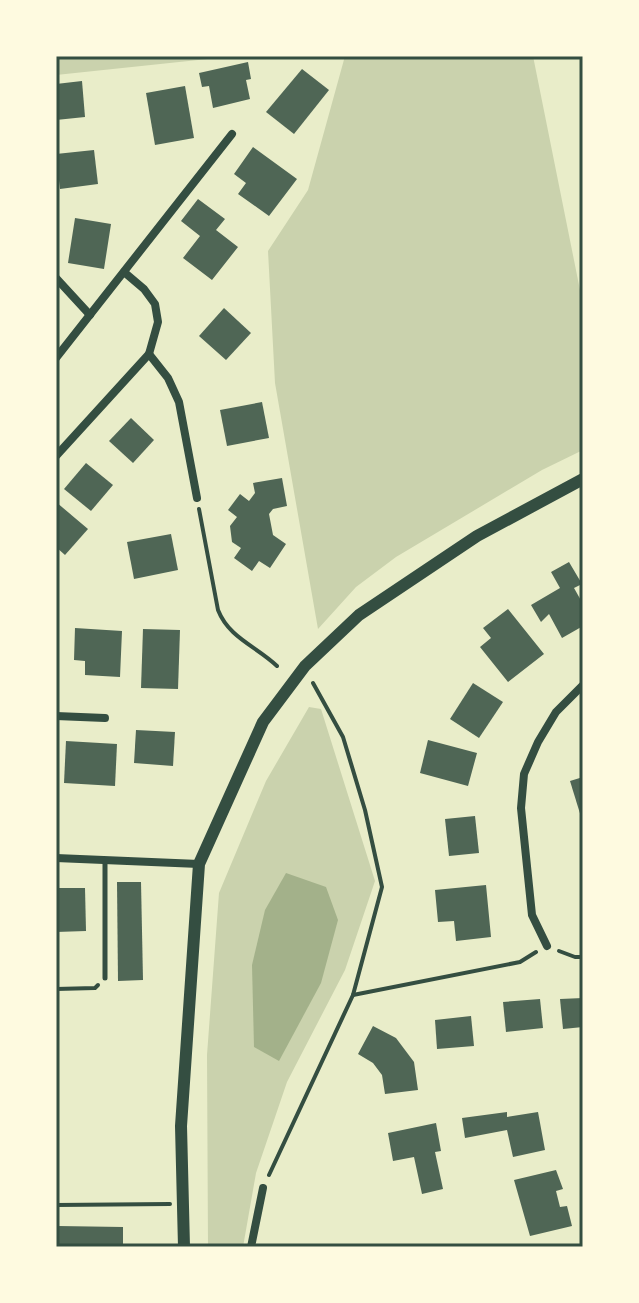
<svg xmlns="http://www.w3.org/2000/svg" width="639" height="1303" viewBox="0 0 639 1303" font-family="Signika,sans-serif">
  <style>
    .green { fill: #cad2ad }
    .water { fill: #a3b18a }
    .building { fill: #4f6655 }
    .lines { fill: none; stroke-linecap: round; stroke-linejoin: round }
    .path { stroke: #344e41; stroke-width: 4 }
    .service { stroke: #344e41; stroke-width: 5 }
    .minor { stroke: #344e41; stroke-width: 8 }
    .tertiary { stroke: #344e41; stroke-width: 12 }
    .neatline { fill: none; stroke: #344e41; stroke-width: 3 }
  </style>
  <rect width="100%" height="100%" fill="#e9edc9"/>
  <g class="green">
    <path d="M56,56H236L56,75Z"/>
    <path d="M345,56H533L583,305V450L542,470L396,557L356,587L318,629L275,383L268,251L308,190Z"/>
    <path d="M309,707L321,709L375,881L345,970L287,1082L256,1173L243,1247H208L207,1055L219,893L266,781Z"/>
  </g>
  <path class="water" d="M286,873L326,887L338,920L321,983L279,1061L254,1047L252,965L265,910Z"/>
  <g class="building">
    <path d="M248,62L251,79L246,80L250,99L213,108L209,86L202,87L199,73Z"/>
    <path d="M302,69L329,90L294,134L266,112Z"/>
    <path d="M82,81L85,117L56,120V84Z"/>
    <path d="M185,86L194,138L155,145L146,93Z"/>
    <path d="M253,147L297,179L269,216L238,194L246,183L234,174Z"/>
    <path d="M94,150L98,184L60,189L56,154Z"/>
    <path d="M198,199L225,219L216,230L238,247L212,280L183,258L200,236L181,221Z"/>
    <path d="M75,218L111,224L104,269L68,263Z"/>
    <path d="M224,308L251,333L226,360L199,336Z"/>
    <path d="M262,402L269,438L227,446L220,410Z"/>
    <path d="M131,418L154,440L133,463L109,441Z"/>
    <path d="M86,463L113,485L91,511L64,489Z"/>
    <path d="M282,478L287,506L273,509L269,514L273,535L286,544L270,568L259,561L252,571L234,558L241,548L232,542L230,526L237,517L228,510L240,494L249,501L255,493L253,483Z"/>
    <path d="M56,502L88,529L65,555L56,547Z"/>
    <path d="M171,534L178,570L134,579L127,542Z"/>
    <path d="M569,562L582,584L574,588L583,604V626L562,638L549,614L541,622L531,605L560,588L551,572Z"/>
    <path d="M508,609L544,654L508,682L480,647L491,638L483,628Z"/>
    <path d="M75,628L122,631L120,677L85,675V661L74,660Z"/>
    <path d="M143,629L180,630L178,689L141,688Z"/>
    <path d="M473,683L503,702L479,738L450,719Z"/>
    <path d="M136,730L175,732L173,766L134,763Z"/>
    <path d="M428,740L477,753L468,786L420,773Z"/>
    <path d="M66,741L117,744L115,786L64,783Z"/>
    <path d="M583,777V820H582L570,781Z"/>
    <path d="M475,816L479,853L449,856L445,819Z"/>
    <path d="M117,882H141L143,980L118,981Z"/>
    <path d="M486,885L491,937L456,941L454,921L438,922L435,890Z"/>
    <path d="M56,888H85L86,931L56,932Z"/>
    <path d="M583,998V1027L563,1029L560,999Z"/>
    <path d="M540,999L543,1028L506,1032L503,1002Z"/>
    <path d="M471,1016L474,1046L437,1049L435,1020Z"/>
    <path d="M373,1026L396,1038L414,1062L418,1090L385,1094L382,1075L373,1063L358,1054Z"/>
    <path d="M507,1112V1117L538,1112L545,1150L513,1157L507,1130L465,1138L462,1118Z"/>
    <path d="M436,1123L441,1151L435,1152L443,1189L422,1194L414,1157L393,1161L388,1133Z"/>
    <path d="M556,1170L563,1189L556,1191L560,1207L567,1206L572,1226L530,1236L514,1180Z"/>
    <path d="M58,1226L123,1227V1247H58Z"/>
  </g>
  <g class="lines">
    <g class="path">
      <path d="M199,509L218,610C229,638 256,646 277,666"/>
      <path d="M559,951L575,957H583"/>
      <path d="M56,989L95,988L98,985"/>
      <path d="M353,995L520,962L536,952"/>
      <path d="M269,1175L353,995L382,887L365,810L343,737L313,683"/>
      <path d="M56,1205L170,1204"/>
    </g>
    <path class="service" d="M105,861V978"/>
    <g class="minor">
      <path d="M56,278L90,315"/>
      <path d="M149,354L168,378L179,402L197,498"/>
      <path d="M56,358L232,134"/>
      <path d="M56,456L149,354L158,322L155,304L144,289L124,272"/>
      <path d="M56,716L105,718"/>
      <path d="M56,858L199,864"/>
      <path d="M547,946L532,915L521,808L524,774L538,742L556,712L583,685"/>
      <path d="M251,1247L263,1188"/>
    </g>
    <path class="tertiary" d="M184,1247L181,1126L199,864L263,722L305,666L359,615L477,536L583,479"/>
  </g>
  <rect width="639" height="1303" fill="none" stroke="#fefae0" stroke-width="116"/>
  <rect x="58" y="58" width="523" height="1187" class="neatline"/>
</svg>
